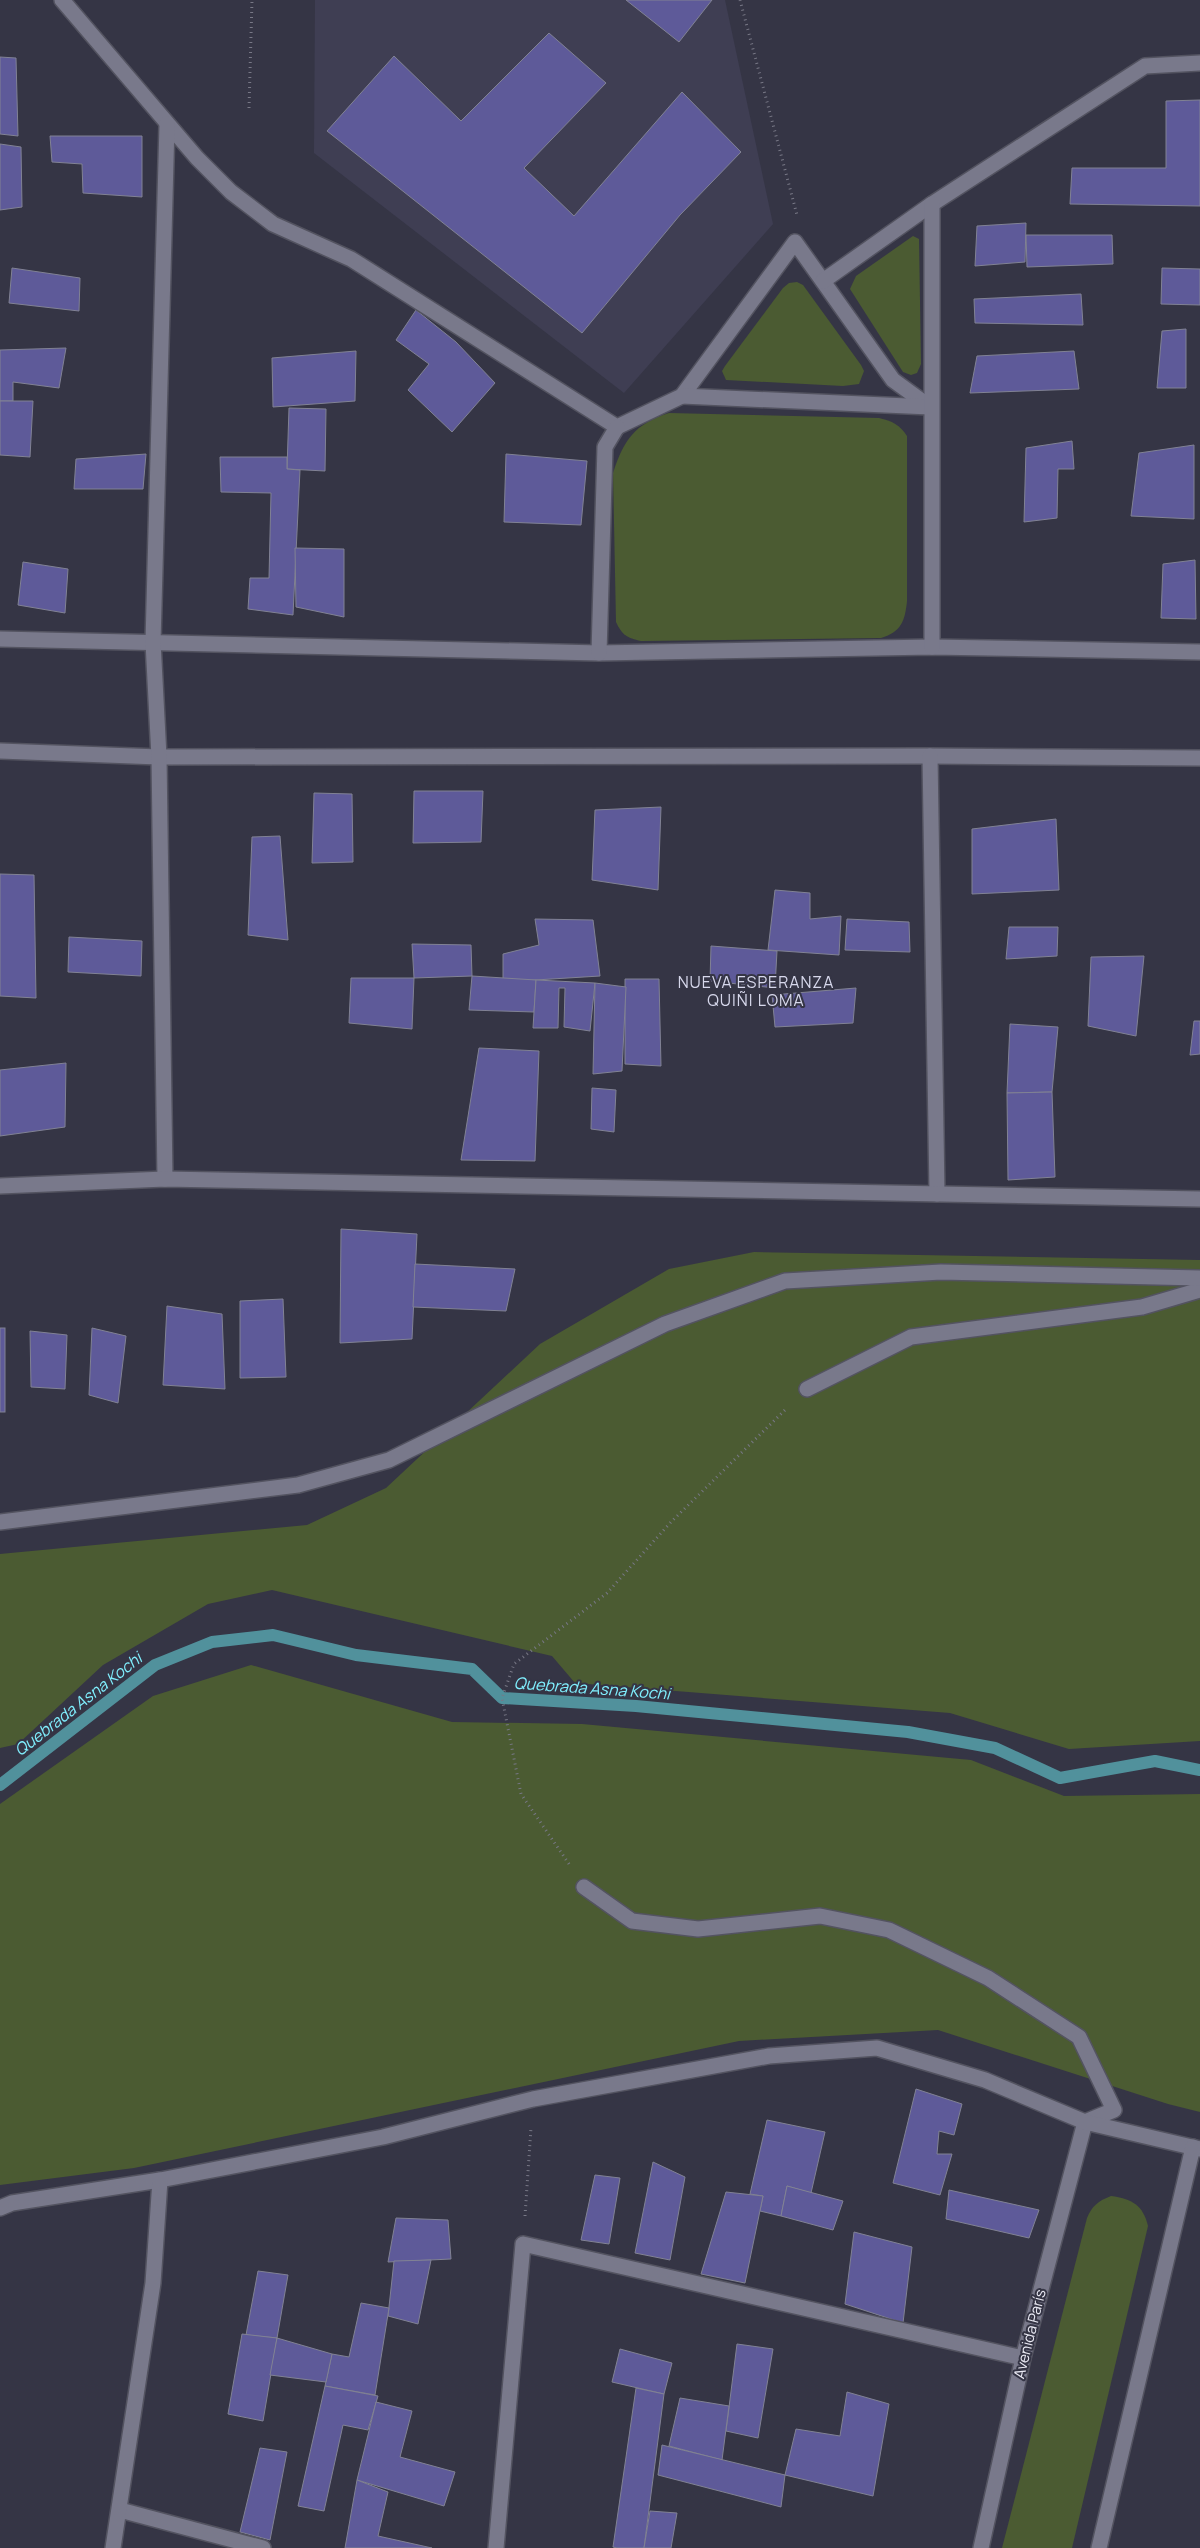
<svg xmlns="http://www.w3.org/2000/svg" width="1200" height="2548" viewBox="0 0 1200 2548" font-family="Manrope,sans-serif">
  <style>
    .built { fill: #3f3e53 }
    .green { fill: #4b5b32 }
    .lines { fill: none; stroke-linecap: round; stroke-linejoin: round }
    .stream { stroke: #51919c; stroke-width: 12 }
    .building { fill: #5e5a99; stroke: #818294 }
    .minor-casing { stroke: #535360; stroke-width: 18 }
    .path { stroke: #787886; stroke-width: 3; stroke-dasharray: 1 4; stroke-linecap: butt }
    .minor { stroke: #79798b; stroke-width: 15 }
    .labels { text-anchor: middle; stroke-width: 4; stroke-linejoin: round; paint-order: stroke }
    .street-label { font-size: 15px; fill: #ebebf5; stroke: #353545 }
    .neighbourhood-label { font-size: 16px; letter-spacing: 1px; fill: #d7d8ec; stroke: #353545 }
    .water-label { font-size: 16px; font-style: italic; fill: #80effe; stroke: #353545 }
  </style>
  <rect width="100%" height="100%" fill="#353545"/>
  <path class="built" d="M315,0H725L773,224L624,393L314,153Z"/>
  <g class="green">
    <path d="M913,236L919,239L921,364L917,373L911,375L903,372L850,289L856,276Z"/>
    <path d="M797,282L803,285L861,365L864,371L859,384L843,386L726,380L722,371L725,366L783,288L789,283Z"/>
    <path d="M669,413L879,418C892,421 900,425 907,436V601C905,621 901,632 881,638L641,641C627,638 622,635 616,622L613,473C624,439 635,424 669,413Z"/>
    <path d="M754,1252L1200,1260V1741L1069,1749L950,1713L575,1683L552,1656L272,1590L208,1604L103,1665L18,1744L0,1748V1554L307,1525L386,1488L540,1344L669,1269Z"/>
    <path d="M251,1665L452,1722L582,1724L971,1760L1064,1796L1200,1794V2112L1168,2104L938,2030L739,2041L134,2168L0,2185V1804L153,1696Z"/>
    <path d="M1111,2196C1132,2199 1143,2205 1148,2226L1072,2548H1002L1087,2218C1092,2206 1098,2201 1111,2196Z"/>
  </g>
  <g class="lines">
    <path class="stream" d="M0,1785L155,1665L212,1642L273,1635L356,1655L472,1669L502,1698L636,1706L908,1732L995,1748L1060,1778L1155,1761L1200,1770"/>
  </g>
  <g class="building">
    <path d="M626,0H712L679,42Z"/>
    <path d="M549,33L606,83L524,168L574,216L682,92L741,152L680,215L582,333L327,131L394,56L461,121Z"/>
    <path d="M0,57L16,58L18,136L0,134Z"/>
    <path d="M1200,100V206L1070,204L1072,168H1166V101Z"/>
    <path d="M50,136H142V197L83,193L82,164L52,162Z"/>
    <path d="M0,144L21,147L22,207L0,210Z"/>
    <path d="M1026,223L1025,262L975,266L977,226Z"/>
    <path d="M1026,235H1112L1113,264L1027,267Z"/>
    <path d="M12,268L80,278L79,311L9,303Z"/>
    <path d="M1162,268L1200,269V305L1161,304Z"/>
    <path d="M1081,294L1083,325L975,323L974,299Z"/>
    <path d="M416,310L456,342L495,383L452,432L408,390L429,364L396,340Z"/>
    <path d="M1186,329V388H1157L1162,331Z"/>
    <path d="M66,348L59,388L13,382V401H0V350Z"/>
    <path d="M356,351L355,401L273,407L272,358Z"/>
    <path d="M1074,351L1079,389L970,393L977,356Z"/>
    <path d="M0,401H33L30,457L0,455Z"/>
    <path d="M289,408L326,409L325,471L287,469Z"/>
    <path d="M1072,441L1074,469H1058L1057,518L1024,522L1026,448Z"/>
    <path d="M1194,445V519L1131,516L1139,453Z"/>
    <path d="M146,454L143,489H74L76,459Z"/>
    <path d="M506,454L587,461L581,525L504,522Z"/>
    <path d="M220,457H287V469L300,470L293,615L248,609L250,578H269L271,493L221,492Z"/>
    <path d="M295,548L344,549V617L296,607Z"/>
    <path d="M1195,560L1196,619L1161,618L1163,564Z"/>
    <path d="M23,562L68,569L65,613L18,605Z"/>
    <path d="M414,791H483L481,842L413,843Z"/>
    <path d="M314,793L352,794L353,862L312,863Z"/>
    <path d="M661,807L658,890L592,880L595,810Z"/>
    <path d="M1056,819L1059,890L972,894V829Z"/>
    <path d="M280,836L288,940L248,935L252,837Z"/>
    <path d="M0,874L34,875L36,998L0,996Z"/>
    <path d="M775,890L810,893V919L841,916L839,955L768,950Z"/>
    <path d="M535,919L593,920L600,976L503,982V954L539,945Z"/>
    <path d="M847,919L909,922L910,952L845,950Z"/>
    <path d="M1009,927H1058L1057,956L1006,959Z"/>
    <path d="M69,937L142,941L141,976L68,972Z"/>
    <path d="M412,944L471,945L472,976L414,978Z"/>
    <path d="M711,946L777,951L775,988L710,981Z"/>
    <path d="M1144,956L1136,1036L1088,1026L1091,957Z"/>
    <path d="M472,976L536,980L534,1012L469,1010Z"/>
    <path d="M351,978H414L412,1029L349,1023Z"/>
    <path d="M625,979H659L661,1066L625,1064Z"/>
    <path d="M536,980L595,983L590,1031L564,1027L565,988H559L558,1028H533Z"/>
    <path d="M595,983L626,987L622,1071L593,1074Z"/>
    <path d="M856,988L853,1023L775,1027L772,995Z"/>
    <path d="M1194,1021H1200V1054L1190,1055Z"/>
    <path d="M1010,1024L1058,1027L1052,1092L1007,1093Z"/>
    <path d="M479,1048L539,1051L535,1161L461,1160Z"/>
    <path d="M66,1063L65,1127L0,1136V1070Z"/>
    <path d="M592,1088L616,1090L614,1132L591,1129Z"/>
    <path d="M1052,1092L1055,1177L1008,1180L1007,1093Z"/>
    <path d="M341,1229L417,1234L412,1339L340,1343Z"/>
    <path d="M415,1264L515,1269L506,1311L413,1307Z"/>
    <path d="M283,1299L286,1377L240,1378V1301Z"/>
    <path d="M167,1306L222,1314L225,1389L163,1385Z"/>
    <rect x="0" y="1328" width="5" height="84"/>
    <path d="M92,1328L126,1336L118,1403L89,1395Z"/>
    <path d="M30,1331L67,1335L65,1389L31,1387Z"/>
    <path d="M916,2089L962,2104L954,2135L939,2131L937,2154H952L940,2195L893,2183Z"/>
    <path d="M767,2120L825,2132L811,2193L787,2186L781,2216L760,2211L763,2196L750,2194Z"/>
    <path d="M653,2162L685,2177L670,2260L635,2253Z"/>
    <path d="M595,2175L620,2178L609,2244L581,2240Z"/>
    <path d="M787,2186L843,2201L833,2230L781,2216Z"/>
    <path d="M949,2190L1039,2210L1029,2238L946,2219Z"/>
    <path d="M726,2192L763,2196L745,2283L701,2274Z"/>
    <path d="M396,2218L448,2220L451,2259L388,2262Z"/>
    <path d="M854,2232L912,2247L903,2323L845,2304Z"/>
    <path d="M431,2260L418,2324L388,2316L394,2261Z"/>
    <path d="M258,2271L288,2275L277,2338L246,2335Z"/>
    <path d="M361,2303L389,2308L375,2395L325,2386L332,2354L349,2357Z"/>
    <path d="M242,2334L277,2338L263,2421L228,2414Z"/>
    <path d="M277,2338L332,2354L326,2382L270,2375Z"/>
    <path d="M737,2344L773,2349L758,2438L726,2431Z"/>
    <path d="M620,2349L672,2363L664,2394L612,2382Z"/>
    <path d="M325,2386L378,2396L368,2430L343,2425L324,2511L298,2506Z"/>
    <path d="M636,2388L664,2394L644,2548H617L613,2547Z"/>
    <path d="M847,2392L889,2404L873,2496L785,2475L796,2429L840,2436Z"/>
    <path d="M680,2398L729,2406L722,2460L669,2446Z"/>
    <path d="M376,2402L412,2411L400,2457L455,2472L444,2506L357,2480Z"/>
    <path d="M662,2445L785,2475L781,2507L658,2475Z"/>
    <path d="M260,2448L287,2452L270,2540L240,2532Z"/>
    <path d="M357,2480L388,2492L378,2536L432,2548H345Z"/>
    <path d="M650,2511L677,2513L671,2548H644Z"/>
  </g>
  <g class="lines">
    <g class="minor-casing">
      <g id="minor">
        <path d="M62,0L197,158L231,192L273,224L351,259L617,427L682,396L795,242L893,380L930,407"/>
        <path d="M823,281L932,204L1145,66L1200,63"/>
        <path d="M682,396L930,407"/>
        <path d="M0,639L599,653L932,647L1200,652"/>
        <path d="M932,647V204"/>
        <path d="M599,653L605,447L617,427"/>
        <path d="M0,751L159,757L930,756L1200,758"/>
        <path d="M930,756L937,1194"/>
        <path d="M165,1179L159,757L153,642L167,124"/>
        <path d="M0,1186L165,1179L1200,1199"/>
        <path d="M807,1389L911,1337L1142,1307L1200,1290"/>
        <path d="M0,1522L298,1485L389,1460L665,1324L785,1281L941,1272L1200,1278"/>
        <path d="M584,1887L632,1921L698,1929L820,1916L889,1930L988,1978L1079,2037L1114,2110L1085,2122L1023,2358L981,2548"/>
        <path d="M0,2208L12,2203L160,2180L383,2137L533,2099L769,2056L877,2048L985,2080L1085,2122L1200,2149"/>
        <path d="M120,2510L263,2548"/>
        <path d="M113,2548L153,2283L160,2180"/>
        <path d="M496,2548L523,2244L1023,2358"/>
        <path d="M1099,2548L1193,2147"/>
      </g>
    </g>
    <g class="path">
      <path d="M740,0L797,215"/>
      <path d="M249,108L252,0"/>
      <path d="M569,1864L521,1794L502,1698L514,1664L607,1593L671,1522L787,1408"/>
      <path d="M525,2216L531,2128"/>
    </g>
    <use href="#minor" class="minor"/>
  </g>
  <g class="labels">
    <g class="street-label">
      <text transform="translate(1030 2334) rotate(-76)" y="5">Avenida París</text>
    </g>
    <g class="neighbourhood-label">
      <text x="756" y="988">NUEVA ESPERANZA<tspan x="756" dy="18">QUIÑI LOMA</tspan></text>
    </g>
    <g class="water-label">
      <text transform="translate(592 1688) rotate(4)" y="6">Quebrada Asna Kochi</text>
      <text transform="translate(78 1704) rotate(-38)" y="6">Quebrada Asna Kochi</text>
    </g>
  </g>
</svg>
